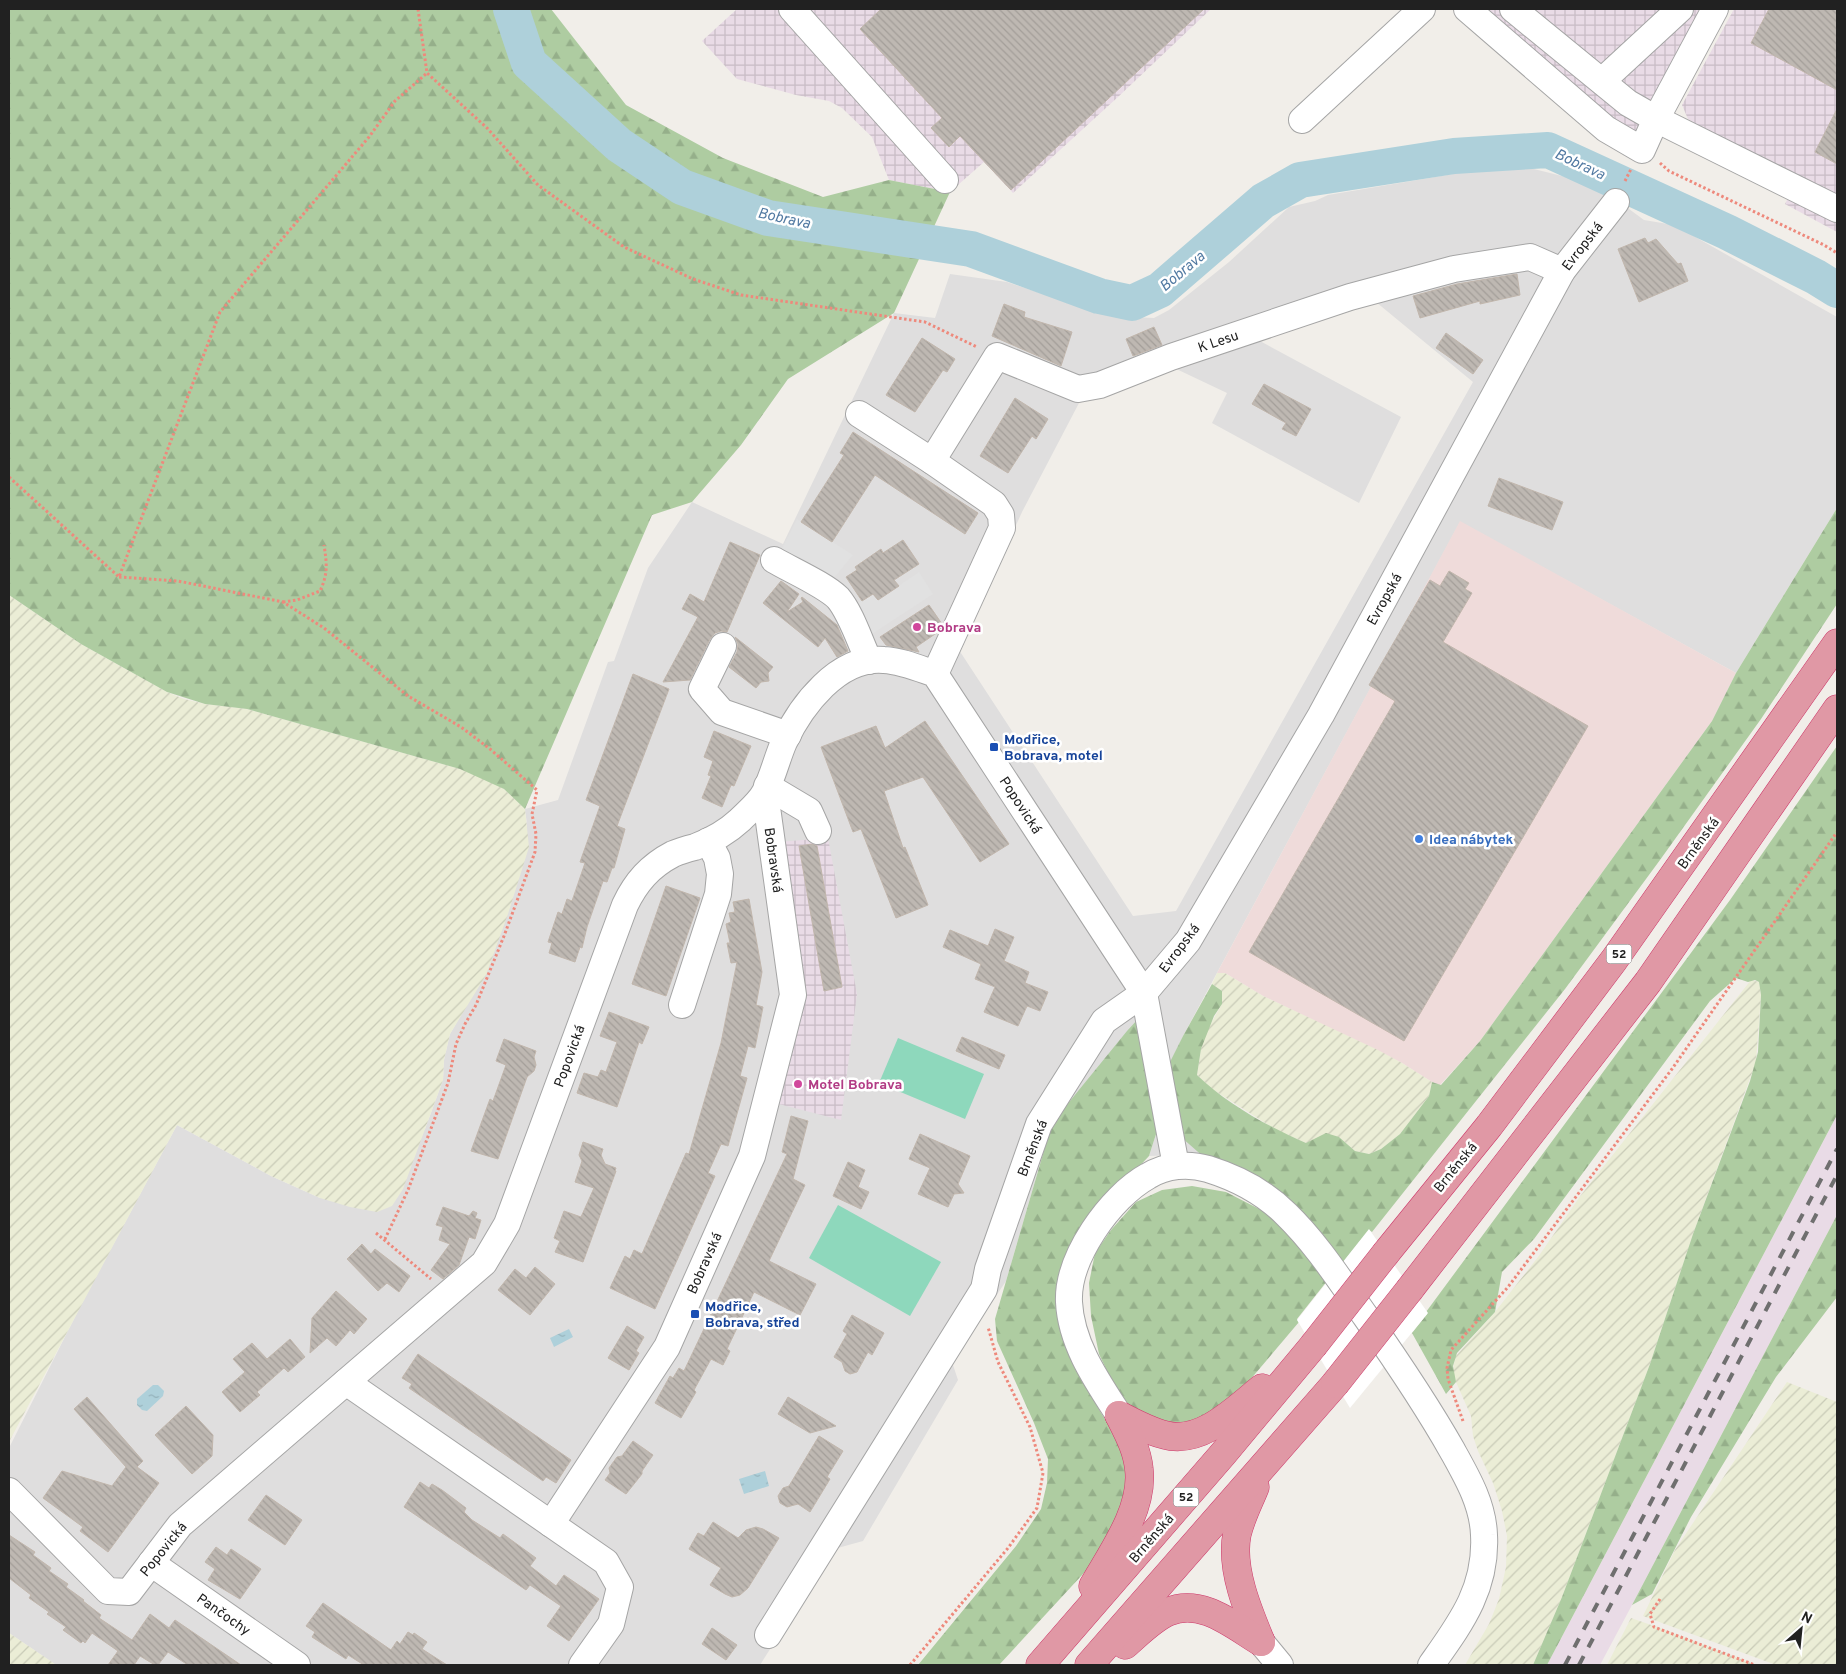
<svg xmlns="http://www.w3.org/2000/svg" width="1846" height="1674" viewBox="0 0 1846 1674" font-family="Overpass,sans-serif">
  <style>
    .residential { fill: #dfdede; fill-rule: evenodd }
    .commercial { fill: #efdbda }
    .industrial { fill: url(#industrial-grid) }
    .railway { fill: #e9dbe6 }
    .farmland { fill: url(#farmland-furrows) }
    .forest { fill: url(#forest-firs) }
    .pitch { fill: #8ed8bc }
    .parking { fill: #e1e1e1 }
    .water { fill: url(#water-ripples) }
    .pier { fill: #fff }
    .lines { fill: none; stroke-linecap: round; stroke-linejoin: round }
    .river { stroke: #aed0da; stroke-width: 36 }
    .building { fill: url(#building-back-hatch); stroke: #c1b6ac }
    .minor-casing { stroke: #a5a5a5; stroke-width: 28 }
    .highway-casing { stroke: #cd386a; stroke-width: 29 }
    .path { stroke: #ee897c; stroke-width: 3; stroke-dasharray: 2.5 2.5; stroke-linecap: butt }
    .minor { stroke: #fff; stroke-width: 26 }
    .highway { stroke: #e098a5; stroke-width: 28 }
    .rail { stroke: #6f6f6f; stroke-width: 4; stroke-dasharray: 10 10; stroke-linecap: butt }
    .highway-bridge-casing { stroke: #cd386a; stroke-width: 29; stroke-linecap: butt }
    .highway-bridge { stroke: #e098a5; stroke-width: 28 }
    .hotel-dot { fill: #d1479c; stroke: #fff; stroke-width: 2 }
    .transit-dot { fill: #1a4fb4; stroke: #fff; stroke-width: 2 }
    .shop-dot { fill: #3f7fe0; stroke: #fff; stroke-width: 2 }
    .labels { text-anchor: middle; stroke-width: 5; stroke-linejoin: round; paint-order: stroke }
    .shield { fill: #fff; stroke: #646464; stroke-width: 1 }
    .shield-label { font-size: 12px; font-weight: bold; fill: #212121 }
    .street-label { font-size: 14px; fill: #212121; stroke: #fff }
    .hotel-label { font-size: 14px; font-weight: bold; fill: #b23c85; stroke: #fff; text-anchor: start }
    .transit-label { font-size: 14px; font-weight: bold; fill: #164399; stroke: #fff; text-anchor: start }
    .shop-label { font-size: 14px; font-weight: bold; fill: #366cbe; stroke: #fff; text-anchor: start }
    .water-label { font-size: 15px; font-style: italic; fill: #527aa2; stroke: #fff }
  </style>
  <defs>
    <pattern id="industrial-grid" width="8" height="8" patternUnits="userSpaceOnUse" patternTransform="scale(1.25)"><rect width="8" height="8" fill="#e9dbe6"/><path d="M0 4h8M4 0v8" fill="none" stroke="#c8bcc5"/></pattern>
    <pattern id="farmland-furrows" width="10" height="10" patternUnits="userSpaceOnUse" patternTransform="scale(1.25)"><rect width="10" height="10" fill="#ebedd6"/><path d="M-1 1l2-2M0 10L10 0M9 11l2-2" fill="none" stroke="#c9cbb7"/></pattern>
    <pattern id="forest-firs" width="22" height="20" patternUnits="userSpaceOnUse" patternTransform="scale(1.25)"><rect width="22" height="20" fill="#aecca1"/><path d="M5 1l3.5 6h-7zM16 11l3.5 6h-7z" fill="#95af8a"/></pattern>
    <pattern id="water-ripples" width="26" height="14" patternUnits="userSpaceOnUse" patternTransform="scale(1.25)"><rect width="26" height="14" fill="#aed0da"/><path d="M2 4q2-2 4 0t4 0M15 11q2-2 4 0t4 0" fill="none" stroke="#95b2bb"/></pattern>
    <pattern id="building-back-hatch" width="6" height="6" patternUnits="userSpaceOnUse" patternTransform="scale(1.25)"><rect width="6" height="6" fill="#beb8b2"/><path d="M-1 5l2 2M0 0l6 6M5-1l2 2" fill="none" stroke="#a39e99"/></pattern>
  </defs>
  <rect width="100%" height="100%" fill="#f1eee9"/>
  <path class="residential" d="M1478,167V168L1526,167L1586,182L1599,187L1644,220L1668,224L1690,234L1837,317V508L1736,673L1460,522L1183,1036L1171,1062L1201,1154L1149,1156L1157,1131L1052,1123L1006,1281L952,1362L958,1380L863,1541L834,1549L760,1665H56L9,1633V1448L81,1305L177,1125L271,1176L320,1198L425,1129L443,1080L444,1060L450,1034L465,1008L527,825L525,809L558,800L608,662L614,661L648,568L692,502L783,544L894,313L935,318L950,274L1007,282L1109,316L1154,318L1169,310L1229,262L1289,207L1315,201L1328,195L1465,172V168ZM1376,302L1473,382L1176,911L1133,916L959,650L1022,512L1079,403L1170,366L1227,393L1212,423L1359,503L1401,417L1260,341Z"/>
  <path class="commercial" d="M1460,521L1736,673L1712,721L1480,1041L1440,1085L1432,1082L1402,1063L1263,996L1225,973H1217Z"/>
  <g class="industrial">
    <path d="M737,9H1211L1118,97L1013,193L984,162L950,192L889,180L872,137L842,108L829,101L796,95L737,79L702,41Z"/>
    <path d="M1482,9H1702L1631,139Z"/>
    <path d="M1734,9H1837V232L1785,204L1794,187L1688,119L1682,105Z"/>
    <path d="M828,838L857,994L841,1120L775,1103L785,1069L778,842Z"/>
  </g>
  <path class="railway" d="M1837,1115V1215L1632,1605L1600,1665H1547Z"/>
  <g class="farmland">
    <path d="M9,595L81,644L167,692L184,699L205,704L247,709L460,769L485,779L504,789L525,809L529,847L508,914L486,975L450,1034L444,1060L443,1080L403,1189L392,1206L377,1212L350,1207L320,1198L271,1176L177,1125L9,1442Z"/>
    <path d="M1217,973H1225L1263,996L1378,1050L1402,1063L1432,1082L1429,1096L1400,1134L1381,1149L1369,1154L1355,1151L1339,1137L1306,1143L1278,1131L1212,1089L1197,1075L1201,1049L1206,1032L1222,1004V991L1212,984Z"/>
    <path d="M1751,980L1759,982L1761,995L1756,1062L1693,1234L1650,1364L1562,1597L1533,1665H1465L1489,1624L1499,1599L1506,1567L1507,1536L1502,1511L1493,1483L1478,1451L1473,1436L1471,1416L1456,1382L1453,1372L1455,1357L1495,1312L1538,1257L1581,1195Z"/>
    <path d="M1787,1382L1837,1402V1665H1776L1643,1616L1675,1550Z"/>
    <path d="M1631,1618L1657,1627L1756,1665H1607Z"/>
    <path d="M9,1633L52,1662L56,1665H9Z"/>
  </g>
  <g class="forest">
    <path d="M9,9H551L626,105L723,158L823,197L889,180L950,192L894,313L788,379L741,445L692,502L652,515L525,809L504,789L460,769L247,709L205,704L167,692L81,644L9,595Z"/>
    <path d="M1837,508V604L1761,719L1660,860L1565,989L1372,1232L1369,1230L1340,1266L1206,1159L1181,1137L1170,1062L1183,1036L1212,984L1222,991V1004L1214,1016L1201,1049L1197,1075C1227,1104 1267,1126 1306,1143L1326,1133L1339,1137L1355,1151L1369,1154L1381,1149L1400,1134L1429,1096L1432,1082L1441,1085L1480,1041L1712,721L1736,673Z"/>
    <path d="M1837,746V1115L1547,1665H1533L1562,1597L1650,1364L1693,1234L1750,1081L1758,1052L1761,995L1759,982L1755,980L1748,982L1736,978L1710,1001L1534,1239L1502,1272L1495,1312L1457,1353L1453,1366L1456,1382L1446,1394L1412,1333L1427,1314L1426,1312L1730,900Z"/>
    <path d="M1138,1019L1157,1131L1149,1156L1135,1171L1103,1197L1088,1215L1078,1231L1081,1377L1101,1413L1115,1434L1127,1468V1496L1095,1561L999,1665H918L1016,1546L1041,1509L1047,1483L1048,1459L1034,1423L997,1341L995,1319L1052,1123L1127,1031Z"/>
    <path d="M1192,1186L1226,1192L1267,1213L1301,1245L1327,1281L1297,1319L1299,1322L1227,1407L1187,1427L1161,1425L1127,1405L1115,1388L1099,1354L1091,1316L1089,1283L1095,1253L1111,1230L1136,1202L1162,1190Z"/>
    <path d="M1837,1215V1297L1776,1377L1691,1517L1652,1594L1632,1605Z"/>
  </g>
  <g class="pitch">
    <path d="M898,1038L984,1074L965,1119L879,1083Z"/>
    <path d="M838,1205L941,1262L910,1316L809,1258Z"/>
  </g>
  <g class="parking">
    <path d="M797,519L853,555L829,584L778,556Z"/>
    <path d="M919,572L933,594L872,634L850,608L873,594L878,600Z"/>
  </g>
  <g class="water">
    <path d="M569,1329L573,1337L554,1347L550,1338Z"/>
    <path d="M153,1385H158L164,1391L163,1396L147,1411L142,1410L137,1405V1399Z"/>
    <path d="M765,1471L769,1486L744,1494L739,1479Z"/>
  </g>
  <path class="pier" d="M1369,1229L1428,1313L1350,1408L1297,1320Z"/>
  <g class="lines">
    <path class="river" d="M511,9L529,63L619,145L682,187L768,218L971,249L1099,296L1132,303L1160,290L1263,201L1300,180L1454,156L1548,150L1727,232L1816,277L1837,290"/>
  </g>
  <g class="building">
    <path d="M881,9H1204L1011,190L960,136L949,147L931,128L942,118L860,29Z"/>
    <path d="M1769,9H1837V90L1751,43Z"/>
    <path d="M1837,109V164L1815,152Z"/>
    <path d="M1645,238L1648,243L1656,239L1678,264L1681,263L1688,281L1639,302L1618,249Z"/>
    <path d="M1517,274L1520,295L1480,304V301L1420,318L1413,296L1457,284Z"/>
    <path d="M1004,304L1025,312L1024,317L1072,332L1061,366L992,336Z"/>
    <path d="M1154,327L1162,345L1133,356L1126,339Z"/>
    <path d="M1446,333L1483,360L1473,374L1436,348Z"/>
    <path d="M922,338L955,359L947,372L943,370L915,412L886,395Z"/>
    <path d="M1264,384L1311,409L1296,436L1282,429L1286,423L1252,404Z"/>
    <path d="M1015,398L1048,419L1036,439L1032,436L1008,473L980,456Z"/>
    <path d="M853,432L978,513L965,534L875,475L832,542L801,522L844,455L840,453Z"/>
    <path d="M1499,478L1563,502L1552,530L1488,506Z"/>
    <path d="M903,540L919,564L894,580L899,586L878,600L873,594L862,601L846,577L857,570L855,567L881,549L883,553Z"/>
    <path d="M730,542L760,555L727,632L721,631L715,633L710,639L690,680L663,682L698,617L682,609L690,594L704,602Z"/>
    <path d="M1449,571L1469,583L1465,589L1472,593L1443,642L1588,726L1404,1041L1249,952L1395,701L1369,685L1430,580L1440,586Z"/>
    <path d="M781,581L799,594L787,612L803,602L801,598L802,597L837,625L848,651L837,657L825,638L818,647L763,603Z"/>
    <path d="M929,605L942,624L938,632L916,647L919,652L886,645L880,637Z"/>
    <path d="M735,637L773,667L768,673L769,681L761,682L756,688L729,667L737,652L738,644Z"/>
    <path d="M633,674L669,689L617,826L625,829L614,868H612L607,882L603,881L587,927L582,948L580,947L575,962L549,953L552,943L548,942L558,912L562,914L567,899L572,901L585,863L580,862L600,806L586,800Z"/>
    <path d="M925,721L1009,844L980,862L923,777L884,791L903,848L905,847L928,905L896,918L861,829L853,832L821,747L876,726L885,748Z"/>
    <path d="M714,731L751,746L734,786L731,785L722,807L702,798L711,776L708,775L713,761L704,757Z"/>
    <path d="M812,844L817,846L842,987L824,991L799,846Z"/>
    <path d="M666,886L700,898L666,996L632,984Z"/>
    <path d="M749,899L762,972L756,1005L763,1007L755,1048L748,1046L740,1076L747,1078L728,1146L721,1144L708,1173L715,1176L655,1309L610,1288L625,1256L630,1259L634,1250L642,1254L686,1153L689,1154L721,1043L737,962L731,963L727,943H730L726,924L731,922L729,913L735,912L733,902Z"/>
    <path d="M995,929L1014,937L1004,961L1029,972L1025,983L1048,992L1040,1011L1027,1006L1018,1026L984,1012L995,987L975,979L981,964L943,947L950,930L988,946Z"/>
    <path d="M609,1012L649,1027L642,1044L639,1042L617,1107L577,1093L584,1073L598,1077L601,1070L606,1072L617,1042L600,1036Z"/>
    <path d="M962,1037L1005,1055L999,1069L956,1051Z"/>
    <path d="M504,1039L536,1051L534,1057L536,1065L534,1071L527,1077L498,1159L471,1151L490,1099L493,1101L506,1065L496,1061Z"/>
    <path d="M791,1116L808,1121L793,1179L805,1185L769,1261L816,1284L800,1315L754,1292L727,1349L730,1351L723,1365L711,1359L694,1390L696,1392L681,1418L655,1403L670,1376L673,1378L679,1368L684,1371L787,1154L782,1152Z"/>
    <path d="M920,1134L970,1156L958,1184L964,1193L954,1194L948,1207L918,1194L930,1168L909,1159Z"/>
    <path d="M583,1142L603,1149L601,1155L605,1164L616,1168L615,1171H616L583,1262L555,1252L560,1241L554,1238L564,1211L581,1217L594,1188L575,1182L582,1161L579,1155Z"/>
    <path d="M848,1162L865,1170L858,1187L869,1192L861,1209L833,1196Z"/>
    <path d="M443,1207L469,1216L473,1211L477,1213L475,1218L481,1220L475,1239L469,1237L459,1265L443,1279L431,1270L450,1244L439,1240L443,1227L436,1225Z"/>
    <path d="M362,1244L371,1254L375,1249L410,1276L399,1292L387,1283L378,1291L347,1259Z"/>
    <path d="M535,1267L555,1284L530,1315L498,1290L515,1269L526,1278Z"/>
    <path d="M336,1291L367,1319L354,1334L350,1330L336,1346L327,1338L310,1353L312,1318Z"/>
    <path d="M852,1315L884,1333L872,1355L868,1352L857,1372L850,1374L845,1371L842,1362L834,1357L847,1334L843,1331Z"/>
    <path d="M627,1326L644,1337L636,1351L639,1353L629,1370L608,1358Z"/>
    <path d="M290,1339L305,1357L288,1372L284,1368L257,1392L260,1395L240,1412L222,1392L245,1372L233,1359L252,1343L267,1359Z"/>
    <path d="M418,1354L571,1460L556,1483L546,1477L543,1481L409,1388L412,1384L402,1378Z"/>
    <path d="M87,1397L143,1461L137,1467L159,1483L108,1552L80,1531L83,1527L43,1498L62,1471L112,1486L126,1467L74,1409Z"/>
    <path d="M788,1397L836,1426L810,1433L778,1414Z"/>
    <path d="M186,1406L213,1435L212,1456L192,1474L155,1435Z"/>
    <path d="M819,1436L843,1451L827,1477L830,1479L810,1512L798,1504L787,1507L780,1503L778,1496L783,1488L789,1486Z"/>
    <path d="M633,1441L653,1455L642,1471V1474L626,1494L605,1480L610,1473L609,1468L617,1457L622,1456Z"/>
    <path d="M420,1482L429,1488L432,1484L442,1490L466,1508L464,1512L472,1520L500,1538L503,1534L536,1558L530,1566L556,1586L564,1575L599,1599L569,1641L547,1626L561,1606L530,1585L526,1590L404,1507Z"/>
    <path d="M266,1495L302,1520L285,1545L248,1520Z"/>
    <path d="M713,1522L738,1538L746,1530L756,1527L763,1529L779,1538L748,1588L740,1595L732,1597L725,1594L710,1585L721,1568L689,1549L698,1533L704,1536Z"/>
    <path d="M9,1535L35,1552L33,1555L51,1568L49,1571L68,1584L66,1587L84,1600L83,1601L101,1615L99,1618L132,1640L150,1614L169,1628L175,1620L241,1665H188L168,1652L158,1665H155L140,1656L134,1665H108L118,1651L92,1633L85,1643L83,1641L81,1643L63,1630L66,1627L47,1614L49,1612L29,1598L31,1595L9,1578Z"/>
    <path d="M216,1547L227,1555L231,1549L261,1569L240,1599L208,1580L215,1569L205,1562Z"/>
    <path d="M323,1603L391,1650L397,1641L400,1644L408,1632L413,1635L414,1633L427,1642L422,1649L447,1665H364L348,1655L346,1659L312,1637L315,1632L306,1626Z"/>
    <path d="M712,1628L737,1645L726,1660L702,1644Z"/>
  </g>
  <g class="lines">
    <g class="minor-casing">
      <g id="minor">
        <path d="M792,9L945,180"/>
        <path d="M1467,9L1606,129L1642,150L1656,119L1715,9"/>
        <path d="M1513,9L1628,103L1656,119L1837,209"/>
        <path d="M1602,81L1680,9"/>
        <path d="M1302,120L1422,9"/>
        <path d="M859,414L932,461L994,504L1001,515L1002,528L935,674"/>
        <path d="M932,461L997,356L1078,389L1100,385L1171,357L1350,297L1454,269L1530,257L1562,271"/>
        <path d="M774,560C791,570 825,585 838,598C851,613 860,642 869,661"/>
        <path d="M723,646L702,689L722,712L788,735"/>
        <path d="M767,786L809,811L818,831"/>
        <path d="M682,1005L718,894L720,874L717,858L708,841"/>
        <path d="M346,1382L606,1562L620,1587L611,1624L582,1665"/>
        <path d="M1119,1415C1097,1381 1071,1344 1069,1302C1067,1258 1110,1197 1148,1176C1166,1165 1188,1163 1208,1169C1237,1178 1264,1192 1286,1214C1317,1244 1341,1282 1366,1317C1396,1360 1426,1404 1452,1450C1467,1477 1483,1504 1484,1535C1487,1589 1460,1624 1431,1665"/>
        <path d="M9,1491L108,1591L129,1592L180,1525L484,1263L507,1224L625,905C636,882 650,866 673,854C680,851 687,849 695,847C711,841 727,832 740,820C748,812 760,802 765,792C773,776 777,758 784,742C801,706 838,656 884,660C902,661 918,668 935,674L1144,993L1176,1166"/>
        <path d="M551,1524L667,1347L752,1156L793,995L765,793"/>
        <path d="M151,1563L297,1665"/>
        <path d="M768,1635L984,1289L988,1269L1039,1124L1104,1021L1144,993L1188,941L1321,715L1562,271L1616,202"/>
        <path d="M1261,1642L1280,1665"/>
      </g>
    </g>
    <g class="highway-casing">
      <g id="highway">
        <path d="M1386,1253L1489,1126L1614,960L1837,643"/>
        <path d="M1410,1289L1648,982L1837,709"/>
        <path d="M1119,1415C1134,1423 1149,1431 1165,1435C1201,1445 1236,1409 1262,1388"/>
        <path d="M1255,1487C1249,1502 1241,1517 1237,1534C1230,1568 1248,1611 1261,1642"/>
        <path d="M1093,1586C1112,1553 1144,1509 1139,1469C1137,1449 1128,1433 1119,1415"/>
        <path d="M1125,1645C1138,1634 1152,1619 1168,1612C1201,1597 1234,1626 1261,1642"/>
        <path d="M1040,1665L1223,1454L1313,1346"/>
        <path d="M1089,1665L1335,1384"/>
      </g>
    </g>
    <g class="path">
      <path d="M418,9L427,73L487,128L538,185L624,247L693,279L741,295L925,322L977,347"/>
      <path d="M1660,163L1669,171L1824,245L1837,253"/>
      <path d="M1625,181L1631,169"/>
      <path d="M9,477L119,577L220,312L369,137L395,101L427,73"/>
      <path d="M119,577L178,581L283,602L324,628L408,696L461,727L490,749L537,790L532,814L536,834L535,852L504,936L476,1005L465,1024L456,1044L448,1083L408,1190L385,1239"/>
      <path d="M283,602L297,600L320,591C328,574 327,564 324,545"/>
      <path d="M376,1233L431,1279"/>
      <path d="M1463,1421L1448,1379L1447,1368L1451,1350L1508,1287L1672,1069L1837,832"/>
      <path d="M1660,1599L1650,1614L1654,1627L1755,1665"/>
      <path d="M910,1665L1008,1548L1037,1508L1043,1473L1030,1427L998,1362L988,1327"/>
    </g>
    <use href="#minor" class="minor"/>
    <use href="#highway" class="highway"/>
    <g class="rail">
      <path d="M1565,1665L1837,1149"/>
      <path d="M1579,1665L1837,1175"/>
    </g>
    <g class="highway-bridge-casing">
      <g id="highway-bridge">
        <path d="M1313,1346L1386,1253"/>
        <path d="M1335,1384L1410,1289"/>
      </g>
    </g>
    <use href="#highway-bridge" class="highway-bridge"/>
  </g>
  <g class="hotel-dot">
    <circle cx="917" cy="627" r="5"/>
    <circle cx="798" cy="1084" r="5"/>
  </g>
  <g class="transit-dot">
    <rect x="989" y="742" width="10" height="10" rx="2.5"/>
    <rect x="690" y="1309" width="10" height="10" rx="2.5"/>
  </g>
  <circle class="shop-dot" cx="1419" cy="839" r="5"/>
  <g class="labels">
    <g class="shield">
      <rect x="1606.5" y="944.5" width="25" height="19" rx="4"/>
      <rect x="1173.5" y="1487.5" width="25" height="19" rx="4"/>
    </g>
    <g class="shield-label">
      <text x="1619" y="958">52</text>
      <text x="1186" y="1501">52</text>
    </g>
    <g class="street-label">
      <text transform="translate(1582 246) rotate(-52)" y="5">Evropská</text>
      <text transform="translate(1218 341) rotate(-19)" y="5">K Lesu</text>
      <text transform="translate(1384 599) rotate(-61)" y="5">Evropská</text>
      <text transform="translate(1021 805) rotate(57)" y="5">Popovická</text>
      <text transform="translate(1698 843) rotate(-54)" y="5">Brněnská</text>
      <text transform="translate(774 860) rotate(82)" y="5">Bobravská</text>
      <text transform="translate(1179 948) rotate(-53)" y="5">Evropská</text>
      <text transform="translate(569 1056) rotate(-70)" y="5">Popovická</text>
      <text transform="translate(1032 1148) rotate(-69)" y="5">Brněnská</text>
      <text transform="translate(1455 1167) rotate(-51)" y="5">Brněnská</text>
      <text transform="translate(704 1263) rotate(-66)" y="5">Bobravská</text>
      <text transform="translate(1151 1538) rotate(-49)" y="5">Brněnská</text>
      <text transform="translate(163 1549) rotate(-51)" y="5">Popovická</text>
      <text transform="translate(224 1614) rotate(35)" y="5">Pančochy</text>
    </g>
    <g class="hotel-label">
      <text x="927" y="632">Bobrava</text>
      <text x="808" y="1089">Motel Bobrava</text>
    </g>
    <g class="transit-label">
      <text x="1004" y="744">Modřice,<tspan x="1004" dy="16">Bobrava, motel</tspan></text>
      <text x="705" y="1311">Modřice,<tspan x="705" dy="16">Bobrava, střed</tspan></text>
    </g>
    <g class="shop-label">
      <text x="1429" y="844">Idea nábytek</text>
    </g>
    <g class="water-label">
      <text transform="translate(1580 164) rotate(25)" y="5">Bobrava</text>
      <text transform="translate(784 218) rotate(12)" y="5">Bobrava</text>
      <text transform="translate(1182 271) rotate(-40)" y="5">Bobrava</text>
    </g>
  </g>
  <rect width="1846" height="1674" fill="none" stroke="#212121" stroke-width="20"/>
  <g transform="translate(1801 1629) rotate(27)" stroke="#ffffff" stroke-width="4" paint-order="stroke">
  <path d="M0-4L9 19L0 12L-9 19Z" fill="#212121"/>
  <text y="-8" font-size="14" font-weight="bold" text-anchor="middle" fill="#212121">N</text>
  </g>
</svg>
